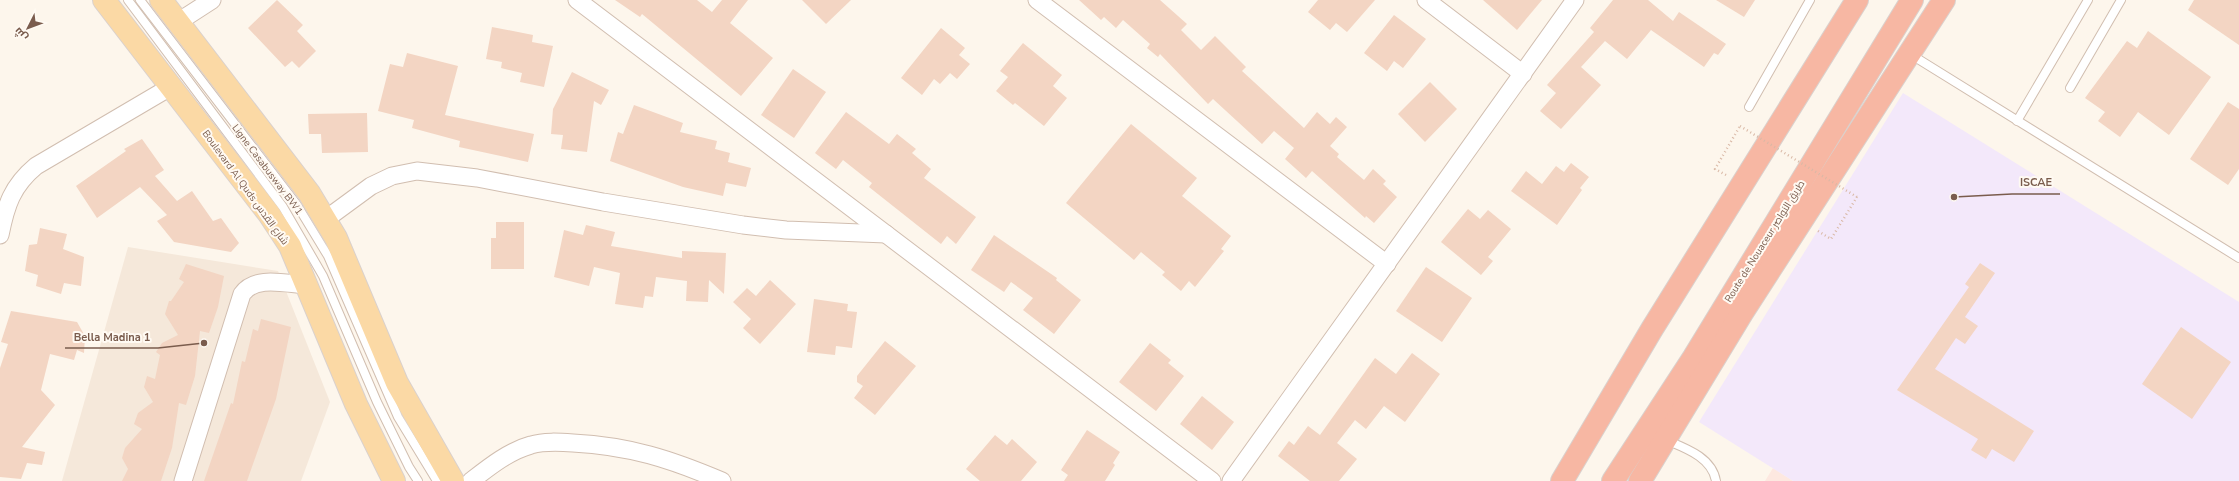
<svg xmlns="http://www.w3.org/2000/svg" width="2239" height="481" viewBox="0 0 2239 481" font-family="'Nunito Sans',Cairo,sans-serif">
  <style>
    .residential { fill: #f5e8da }
    .commercial { fill: #fde8e0 }
    .education { fill: #f3e8fa }
    .building { fill: #f3d5c3 }
    .lines { fill: none; stroke-linecap: round; stroke-linejoin: round }
    .lane-casing { stroke: #d1beb0; stroke-width: 10 }
    .street-casing { stroke: #d1beb0; stroke-width: 19 }
    .primary-casing { stroke: #dad1cd; stroke-width: 24 }
    .highway-casing { stroke: #dad1cd; stroke-width: 24 }
    .path { stroke: #d9b8a5; stroke-width: 2.5; stroke-dasharray: 1 3; stroke-linecap: butt }
    .lane { stroke: #fff; stroke-width: 8 }
    .street { stroke: #fff; stroke-width: 17 }
    .primary { stroke: #fbd9a5; stroke-width: 22 }
    .highway { stroke: #f7b7a3; stroke-width: 22 }
    .path-bridge { stroke: #d9b8a5; stroke-width: 2.5; stroke-dasharray: 1 3; stroke-linecap: butt }
    .labels { text-anchor: middle; stroke-width: 4; stroke-linejoin: round; paint-order: stroke }
    .street-label { font-size: 10px; fill: #7a5c4d; stroke: #fffaf3 }
    .leader { fill: none; stroke: #7a5c4d; stroke-width: 1.5 }
    .callout-dot { fill: #7a5c4d; stroke: #fffaf3; stroke-width: 1.5 }
    .callout-label { font-size: 11px; text-anchor: middle; font-weight: bold; fill: #7a5c4d; stroke: #fffaf3; stroke-width: 4; stroke-linejoin: round; paint-order: stroke }
  </style>
  <rect width="100%" height="100%" fill="#fdf6ec"/>
  <path class="residential" d="M128,247L278,271L330,402L301,481H62Z"/>
  <path class="commercial" d="M1773,468L1793,481H1765Z"/>
  <path class="education" d="M1903,93L2239,302V481H1793L1699,422Z"/>
  <g class="building">
    <path d="M277,0L303,25L297,31L316,51L299,68L292,61L285,67L248,28Z"/>
    <path d="M615,0H697L712,12L722,0H748L730,23L773,58L741,96L642,14L640,17Z"/>
    <path d="M802,0H851L826,24Z"/>
    <path d="M1079,0H1160L1187,24L1181,30L1201,50L1215,36L1246,67L1242,71L1304,128L1317,112L1330,124L1336,117L1347,127L1330,146L1339,154L1337,157L1364,180L1373,169L1386,181L1383,184L1397,197L1374,223L1366,216L1365,218L1312,171L1306,178L1285,159L1294,148L1274,131L1262,144L1213,99L1208,104L1160,54L1158,57L1147,48L1150,44L1123,20L1116,28L1104,17L1101,20Z"/>
    <path d="M1318,0H1375L1347,32L1336,23L1330,30L1308,12Z"/>
    <path d="M1483,0H1542L1517,30Z"/>
    <path d="M1613,0H1648L1673,21L1679,12L1726,44L1718,55L1714,53L1704,67L1651,30L1627,59L1605,41L1581,67L1601,85L1561,129L1540,111L1556,93L1547,85L1594,32L1590,28Z"/>
    <path d="M1716,0H1755L1744,17Z"/>
    <path d="M2194,0H2239V45L2188,10Z"/>
    <path d="M1394,15L1426,39L1403,68L1394,61L1387,71L1364,53Z"/>
    <path d="M492,27L533,35L532,42L553,46L544,87L520,82L522,73L501,68L502,62L486,59Z"/>
    <path d="M941,28L965,48L959,55L970,64L957,79L950,73L940,84L934,79L922,95L901,78Z"/>
    <path d="M2148,31L2211,77L2169,135L2138,112L2120,137L2098,121L2105,112L2085,98L2127,41L2137,48Z"/>
    <path d="M1023,43L1062,75L1053,86L1067,98L1044,126L1015,103L1013,105L996,91L1008,77L1000,71Z"/>
    <path d="M407,53L458,66L445,115L534,134L528,162L459,147L460,141L412,128L414,120L378,111L390,64L403,67Z"/>
    <path d="M793,69L826,92L794,138L761,115Z"/>
    <path d="M572,72L609,90L601,105L594,101L587,152L561,149L563,135L551,134L553,109Z"/>
    <path d="M1430,82L1457,109L1425,142L1398,114Z"/>
    <path d="M2228,102L2239,109V169L2228,185L2190,159Z"/>
    <path d="M634,105L683,123L680,132L717,141L715,149L730,153L728,162L751,168L746,187L726,183L723,196L683,187L610,161L618,132L623,134Z"/>
    <path d="M846,112L889,144L897,134L916,149L912,153L931,169L924,178L976,217L956,244L947,236L941,244L869,187L872,183L843,160L836,169L815,153Z"/>
    <path d="M367,113L368,152L322,153L321,134H309L308,114Z"/>
    <path d="M1131,124L1197,178L1182,196L1231,236L1221,249L1224,251L1195,287L1189,281L1181,291L1162,275L1165,272L1141,252L1134,260L1066,203Z"/>
    <path d="M142,139L164,170L155,176L177,201L192,191L213,221L221,218L239,243L231,252L174,242L157,221L167,215L140,187L97,218L76,186L126,151L124,149Z"/>
    <path d="M1571,163L1589,177L1580,188L1582,190L1557,225L1511,191L1526,171L1542,184L1556,166L1564,172Z"/>
    <path d="M1468,209L1480,219L1488,210L1511,229L1488,257L1493,261L1481,275L1441,242Z"/>
    <path d="M496,222H524V269H491V238H496Z"/>
    <path d="M586,225L615,232L611,246L682,258V251L726,253L724,294L709,280L708,302L686,301L687,281L656,277L653,297L645,296L643,308L615,304L620,273L594,267L589,286L554,277L564,230L583,235Z"/>
    <path d="M40,228L67,234L63,249L84,257L81,286L64,283L61,294L36,286L38,275L25,271L29,245L37,244Z"/>
    <path d="M994,235L1057,278L1056,280L1081,300L1054,334L1023,310L1033,298L1011,282L1004,292L971,270Z"/>
    <path d="M1980,263L1995,273L1965,317L1978,326L1965,344L1956,338L1935,369L2034,431L2014,462L1992,449L1986,459L1971,450L1978,439L1897,390L1969,287L1965,284Z"/>
    <path d="M186,264L224,276L218,307L209,333L200,331L195,376L186,405L179,403L172,448L161,481H122L128,469L122,458L125,448L142,429L134,424L138,413L153,402L144,387L147,376L155,379L160,355L156,352L162,343L178,335L165,314L169,301H171L184,282L179,279Z"/>
    <path d="M1426,267L1472,298L1442,342L1396,311Z"/>
    <path d="M770,280L796,304L760,344L743,328L751,319L733,302L747,288L756,296Z"/>
    <path d="M814,299L848,304L847,311L857,312L852,348L836,346L835,355L807,352Z"/>
    <path d="M11,311L77,322L85,336L84,353L77,350L74,360L50,354L41,390L55,405L22,447L45,452L42,465L27,463L21,479L0,477V368L8,344L1,342Z"/>
    <path d="M261,319L291,327L276,399L247,481H204L231,403L233,404L242,361L245,362L253,329L258,331Z"/>
    <path d="M2181,327L2231,362L2192,419L2142,384Z"/>
    <path d="M885,341L916,366L875,415L854,398L863,386L857,382V376Z"/>
    <path d="M1150,343L1171,360L1168,363L1184,376L1156,411L1119,382Z"/>
    <path d="M1412,353L1440,374L1405,422L1384,406L1366,429L1355,420L1337,443L1357,459L1339,481H1310L1278,456L1289,441L1294,445L1308,426L1320,435L1375,358L1396,374Z"/>
    <path d="M1202,396L1234,422L1212,450L1180,424Z"/>
    <path d="M1087,430L1120,452L1113,463L1115,465L1105,481H1064L1068,475L1061,470Z"/>
    <path d="M995,435L1007,445L1012,439L1037,462L1021,481H980L966,469Z"/>
  </g>
  <g class="lines">
    <g class="lane-casing">
      <g id="lane">
        <path d="M128,0L283,207L323,276L377,402L409,467L418,481"/>
        <path d="M140,0L297,205L328,256L398,417L437,481"/>
        <path d="M1910,54L2239,258"/>
        <path d="M2070,88L2121,0"/>
        <path d="M1749,107L1810,0"/>
        <path d="M2017,121L2088,0"/>
        <path d="M1666,440C1685,448 1712,457 1716,481"/>
      </g>
    </g>
    <g class="street-casing">
      <g id="street">
        <path d="M577,0L1212,481"/>
        <path d="M1037,0L1387,264"/>
        <path d="M1426,0L1523,74"/>
        <path d="M178,22L212,0"/>
        <path d="M326,219L371,186L392,176L417,171L477,178L603,202L743,225L786,230L886,234"/>
        <path d="M0,235C6,205 12,186 36,166L172,86"/>
        <path d="M183,481L242,294C255,275 286,284 306,285"/>
        <path d="M471,481C489,467 509,451 531,445C544,441 559,442 573,443C630,446 670,459 722,481"/>
        <path d="M1231,481L1575,0"/>
      </g>
    </g>
    <g class="primary-casing">
      <g id="primary">
        <path d="M104,0L269,214L290,246L356,404L394,481"/>
        <path d="M161,0L309,193L336,238L397,383L453,481"/>
      </g>
    </g>
    <g class="highway-casing">
      <g id="highway">
        <path d="M1562,481L1652,329L1857,0"/>
        <path d="M1613,481L1694,357L1912,0"/>
        <path d="M1640,481L1742,313L1944,0"/>
      </g>
    </g>
    <g class="path">
      <path d="M1726,175L1715,169L1740,126"/>
      <path d="M1818,231L1831,239L1857,197"/>
    </g>
    <use href="#lane" class="lane"/>
    <use href="#street" class="street"/>
    <use href="#primary" class="primary"/>
    <use href="#highway" class="highway"/>
    <path class="path-bridge" d="M1740,126L1857,197"/>
  </g>
  <g class="labels">
    <g class="street-label">
      <text transform="translate(268 169) rotate(53)" y="4">Ligne Casabusway BW1</text>
      <text transform="translate(246 187) rotate(54)" y="4">Boulevard Al Quds شارع القدس</text>
      <text transform="translate(1764 241) rotate(-58)" y="4">Route de Nouaceur طريق النواصر</text>
    </g>
  </g>
  <path class="leader" d="M1954 197L2012 194H2060M204 343L158 348H65"/>
  <g class="callout-dot">
    <circle cx="1954" cy="197" r="4"/>
    <circle cx="204" cy="343" r="4"/>
  </g>
  <g class="callout-label">
    <text x="2036" y="186">ISCAE</text>
    <text x="112" y="341">Bella Madina 1</text>
  </g>
  <g transform="translate(28 28) rotate(228)" stroke="#fffaf3" stroke-width="3" paint-order="stroke">
  <path d="M0-3L7 15L0 10L-7 15Z" fill="#7a5c4d"/>
  <text y="-6" font-size="11" font-weight="bold" text-anchor="middle" fill="#7a5c4d">ش</text>
  </g>
</svg>
